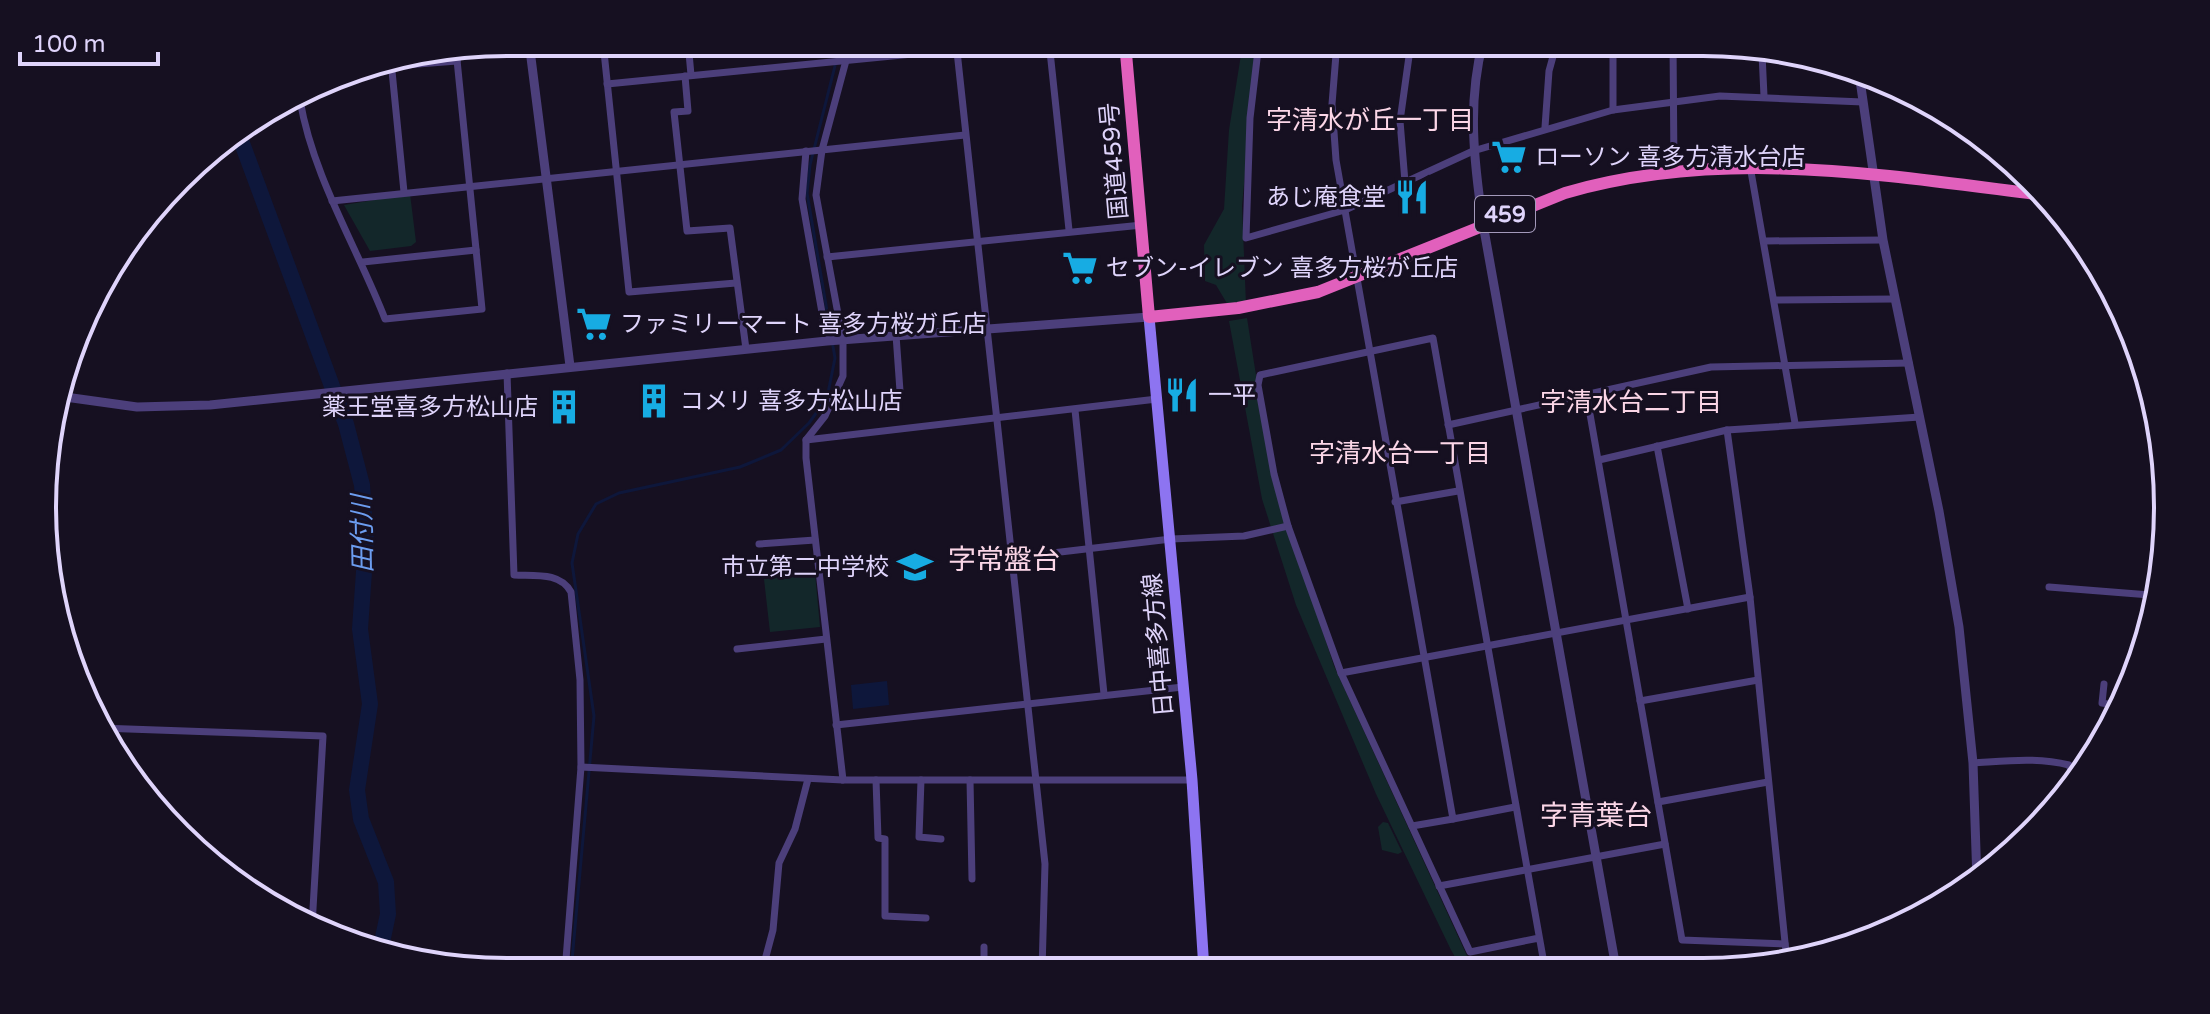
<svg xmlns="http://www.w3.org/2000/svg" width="2210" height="1014" viewBox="0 0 2210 1014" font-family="'Varela Round','Noto Sans JP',sans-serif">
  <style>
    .green { fill: #13272a }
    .water { fill: #0e173b }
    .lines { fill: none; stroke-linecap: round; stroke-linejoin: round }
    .stream { stroke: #0e173b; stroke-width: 3 }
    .river { stroke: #0e173b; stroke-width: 16 }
    .minor { stroke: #4c3f7b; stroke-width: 7 }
    .tertiary { stroke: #4c3f7b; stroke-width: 9 }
    .secondary { stroke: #8d74f1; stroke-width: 11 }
    .trunk { stroke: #e160bc; stroke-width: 12 }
    .labels { text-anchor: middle; stroke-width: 6; stroke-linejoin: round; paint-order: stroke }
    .shield { fill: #161021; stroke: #a399ba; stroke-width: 2 }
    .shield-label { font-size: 22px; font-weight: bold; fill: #dfd4fb }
    .poi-label { font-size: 24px; fill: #dfd4fb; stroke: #161021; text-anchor: start }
    .street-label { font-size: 24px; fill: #dfd4fb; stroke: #161021 }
    .neighbourhood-label { font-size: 26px; fill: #fbd6e7; stroke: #161021 }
    .water-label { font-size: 26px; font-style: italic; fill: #6c9df0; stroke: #161021 }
    .quarter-label { font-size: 28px; fill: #fbd6e7; stroke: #161021 }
    .rim { fill: none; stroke: #dfd4fb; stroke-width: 4 }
  </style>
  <rect width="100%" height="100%" fill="#161021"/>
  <g class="green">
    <path d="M1243,42H1257L1242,206L1246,304L1228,305L1216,285L1205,281L1204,245L1224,209L1229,130Z"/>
    <path d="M410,194L416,242L411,246L370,251L344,205Z"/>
    <path d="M1247,318L1272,477L1334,666L1473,969H1462L1451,950L1376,794L1296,605L1262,499L1229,321Z"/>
    <path d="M815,573L820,627L770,632L764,579Z"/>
    <path d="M1383,822L1388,823L1402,852L1398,854L1382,850L1378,827Z"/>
  </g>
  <path class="water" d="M887,681L889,705L853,709L851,685Z"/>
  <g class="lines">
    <path class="stream" d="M571,972L594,716L572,563L578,534L596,504L619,493L740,467L781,450L809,423L827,398L835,358L807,193L810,165L841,42"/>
    <path class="river" d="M239,135L346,424L362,485L366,543L360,629L370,704L357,790L361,819L386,882L388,914L381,947"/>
    <g class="minor">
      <path d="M603,42L629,292L736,283"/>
      <path d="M688,42L691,75"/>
      <path d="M956,42L1045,864L1042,970"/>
      <path d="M1049,42L1069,230"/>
      <path d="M1259,42L1250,118L1246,238L1345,210L1473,151L1613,110L1720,96L1863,102"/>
      <path d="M1337,42L1332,104L1336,160L1453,819L1515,807"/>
      <path d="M1613,42V110"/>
      <path d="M1673,42L1674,170"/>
      <path d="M1762,54L1764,96"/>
      <path d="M391,61L404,192"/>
      <path d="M353,69L457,61"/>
      <path d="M685,76L688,111L674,112L687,231L730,228L746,349"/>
      <path d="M607,84L1035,42"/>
      <path d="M300,100C313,177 357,247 385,319L482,309L456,50"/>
      <path d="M1545,127L1549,71L1557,42"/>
      <path d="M806,151L802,199L827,341"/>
      <path d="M1750,166L1795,423"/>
      <path d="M1405,182L1400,121L1411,42"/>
      <path d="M332,201L965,135"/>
      <path d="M1765,241L1883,240"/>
      <path d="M827,257L1142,225"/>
      <path d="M363,262L476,250"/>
      <path d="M1776,300L1895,299"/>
      <path d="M896,335L900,391"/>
      <path d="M507,373L514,575C535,576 560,572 571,592L580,680L581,767L565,972"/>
      <path d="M1587,397L1682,940L1785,944"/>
      <path d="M1075,410L1104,694"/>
      <path d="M1448,425L1711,367L1909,363"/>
      <path d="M1727,430L1750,597L1787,962"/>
      <path d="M806,440L1157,399"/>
      <path d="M1657,446L1688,609"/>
      <path d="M1599,460L1727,430L1920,417"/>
      <path d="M1395,502L1458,491"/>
      <path d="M759,544L815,540"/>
      <path d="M1010,558L1171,539L1244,536L1288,526"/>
      <path d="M2049,587L2150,595"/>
      <path d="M737,649L826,639"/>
      <path d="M1341,673L1750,597"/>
      <path d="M2104,684L2102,703L2121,706"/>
      <path d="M1640,701L1758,680"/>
      <path d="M836,725L1183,687"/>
      <path d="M100,728L323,736L312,926"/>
      <path d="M1973,763C2006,761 2037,757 2069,765L2076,784"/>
      <path d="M581,767L843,780H1192"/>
      <path d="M843,780L806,458V440L825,416L843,376V341L816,195L822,150L851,42"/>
      <path d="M876,780L878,838L885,839V916L926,918"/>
      <path d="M921,780L919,837L941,839"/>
      <path d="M970,780L972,879"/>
      <path d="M1658,802L1768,782"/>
      <path d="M1412,826L1453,819"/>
      <path d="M1439,886L1665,844"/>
      <path d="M1539,938L1470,952L1341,673L1288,526L1274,474L1258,385L1260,375L1433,338L1545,969"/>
      <path d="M984,970V947"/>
      <path d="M762,971L773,930L779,863L795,829L808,779"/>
    </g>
    <g class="tertiary">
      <path d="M529,42L570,366"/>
      <path d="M1483,42C1467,103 1474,162 1483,224L1616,968"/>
      <path d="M1859,73L1883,240L1939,511L1959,627L1973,763L1977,881"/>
      <path d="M58,396L137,407L210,405L827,341L1149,317"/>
    </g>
    <path class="secondary" d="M1149,317L1192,780L1204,970"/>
    <path class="trunk" d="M1125,42L1149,317L1238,308L1318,292L1565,193C1723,147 1884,175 2043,195"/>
  </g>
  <defs>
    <g id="supermarket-bare" transform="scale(2.76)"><path d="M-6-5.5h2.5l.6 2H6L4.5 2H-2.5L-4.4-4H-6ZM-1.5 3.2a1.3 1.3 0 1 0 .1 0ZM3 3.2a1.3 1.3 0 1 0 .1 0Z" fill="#17ace3" stroke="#161021" stroke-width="2.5" paint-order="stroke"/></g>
    <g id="restaurant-bare" transform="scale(2.76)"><path d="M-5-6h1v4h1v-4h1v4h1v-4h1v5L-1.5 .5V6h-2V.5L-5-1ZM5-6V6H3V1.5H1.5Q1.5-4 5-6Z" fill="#17ace3" stroke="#161021" stroke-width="2.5" paint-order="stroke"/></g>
    <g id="building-bare" transform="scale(2.76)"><path d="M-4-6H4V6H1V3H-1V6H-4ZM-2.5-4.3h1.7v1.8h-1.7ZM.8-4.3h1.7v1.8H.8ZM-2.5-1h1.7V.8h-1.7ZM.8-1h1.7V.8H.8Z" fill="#17ace3" stroke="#161021" stroke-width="2.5" paint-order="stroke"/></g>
    <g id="school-bare" transform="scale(2.76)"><path d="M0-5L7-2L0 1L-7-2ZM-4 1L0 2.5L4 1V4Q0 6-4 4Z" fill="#17ace3" stroke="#161021" stroke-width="2.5" paint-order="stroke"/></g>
  </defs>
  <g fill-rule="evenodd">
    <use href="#supermarket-bare" x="1509" y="157"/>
    <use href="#restaurant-bare" x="1412" y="197"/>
    <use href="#supermarket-bare" x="1080" y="268"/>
    <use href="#supermarket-bare" x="594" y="324"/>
    <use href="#restaurant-bare" x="1182" y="395"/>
    <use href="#building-bare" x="654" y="401"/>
    <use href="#building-bare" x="564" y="407"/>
    <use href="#school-bare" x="915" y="567"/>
  </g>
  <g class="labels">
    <rect class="shield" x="1475" y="196" width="60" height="36" rx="6"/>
    <g class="shield-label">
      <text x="1505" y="222">459</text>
    </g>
    <g class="poi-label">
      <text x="1535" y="165">ローソン 喜多方清水台店</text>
      <text x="1386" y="205" text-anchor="end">あじ庵食堂</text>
      <text x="1106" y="276">セブン-イレブン 喜多方桜が丘店</text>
      <text x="620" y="332">ファミリーマート 喜多方桜ガ丘店</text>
      <text x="1208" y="403">一平</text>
      <text x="680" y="409">コメリ 喜多方松山店</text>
      <text x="538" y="415" text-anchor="end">薬王堂喜多方松山店</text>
      <text x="889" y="575" text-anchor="end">市立第二中学校</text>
    </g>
    <g class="street-label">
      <text transform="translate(1114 161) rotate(-95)" y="8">国道459号</text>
      <text transform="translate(1158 645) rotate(-95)" y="8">日中喜多方線</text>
    </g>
    <g class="neighbourhood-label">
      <text x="1370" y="129">字清水が丘一丁目</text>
      <text x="1631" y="411">字清水台二丁目</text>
      <text x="1400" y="462">字清水台一丁目</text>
    </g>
    <g class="water-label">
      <text transform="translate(362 534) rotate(-91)" y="9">田付川</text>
    </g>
    <g class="quarter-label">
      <text x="1004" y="569">字常盤台</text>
      <text x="1596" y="825">字青葉台</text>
    </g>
  </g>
  <path d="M0 0H2210V1014H0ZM507 56H1703A451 451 0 0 1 2154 507V507A451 451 0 0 1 1703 958H507A451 451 0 0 1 56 507V507A451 451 0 0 1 507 56Z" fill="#161021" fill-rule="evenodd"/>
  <path class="rim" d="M507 56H1703A451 451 0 0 1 2154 507V507A451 451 0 0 1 1703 958H507A451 451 0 0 1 56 507V507A451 451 0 0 1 507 56Z"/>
  <path d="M20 52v12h138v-12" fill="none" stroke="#dfd4fb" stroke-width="4"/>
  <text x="32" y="52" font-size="24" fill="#dfd4fb" stroke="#161021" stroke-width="6" paint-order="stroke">100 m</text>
</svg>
